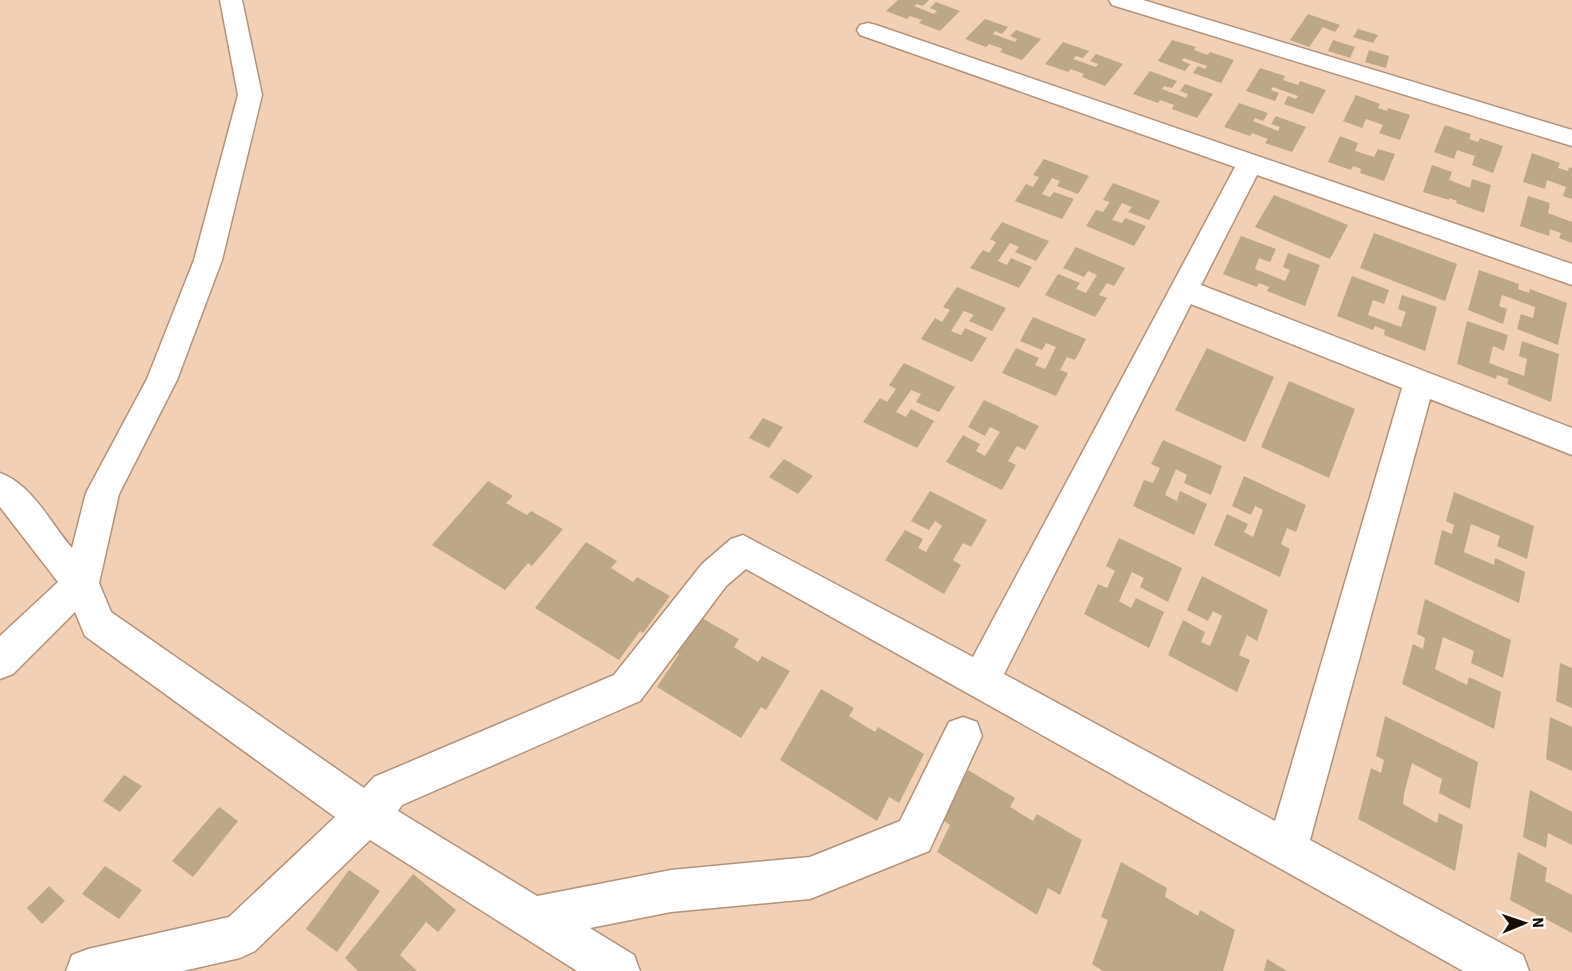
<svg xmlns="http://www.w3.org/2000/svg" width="1572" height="971" viewBox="0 0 1572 971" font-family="'Source Sans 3',sans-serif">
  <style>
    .building { fill: #bca786 }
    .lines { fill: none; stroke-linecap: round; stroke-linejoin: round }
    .minor-casing { stroke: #b29279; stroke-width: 3 }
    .minor { fill: #fff; fill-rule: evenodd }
  </style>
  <rect width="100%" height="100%" fill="#f2d0b6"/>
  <g class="building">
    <path d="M898,0H929L923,6L917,4L914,6L934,14L937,11L930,8L936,2L960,11L940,31L919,23L922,20L910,16L907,19L886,11Z"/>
    <path d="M1308,14L1340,25L1335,32L1323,27L1309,47L1290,40Z"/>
    <path d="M985,19L1008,27L1002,34L995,31L993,34L1015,42L1017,39L1010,36L1016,30L1041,39L1022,60L1000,52L1003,49L989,44L986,47L965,39Z"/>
    <path d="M1358,29L1378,35L1373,43L1353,37Z"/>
    <path d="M1172,40L1196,47L1194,50L1208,55L1210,52L1234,60L1221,83L1193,73L1198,66L1205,69L1207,66L1184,58L1182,61L1190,64L1185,71L1158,61Z"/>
    <path d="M1333,40L1355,47L1350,58L1328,51Z"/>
    <path d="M1063,42L1089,51L1083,58L1076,56L1073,59L1096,67L1098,64L1090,61L1096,54L1123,64L1105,86L1082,77L1084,74L1071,69L1068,72L1045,64Z"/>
    <path d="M1369,50L1389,56L1386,68L1365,62Z"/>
    <path d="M1260,68L1285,76L1283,80L1298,85L1300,81L1326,90L1313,114L1284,104L1288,96L1296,99L1298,96L1273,87L1271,90L1279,93L1275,101L1246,91Z"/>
    <path d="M1150,71L1177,81L1172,88L1164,86L1162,89L1186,98L1188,94L1180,91L1185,84L1213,94L1197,118L1172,109L1174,105L1160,100L1158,103L1133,94Z"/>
    <path d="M1356,95L1380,104L1378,108L1387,111L1388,108L1410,115L1400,140L1379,133L1383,125L1366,119L1362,128L1343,121Z"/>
    <path d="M1239,103L1268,113L1263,121L1255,118L1253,121L1278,131L1280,127L1271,124L1276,116L1306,127L1292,152L1265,143L1268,139L1252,133L1250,136L1224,127Z"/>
    <path d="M1445,125L1471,134L1469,139L1478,142L1480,138L1503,146L1493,173L1472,165L1475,156L1457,150L1454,159L1434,152Z"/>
    <path d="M1340,136L1358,143L1355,151L1374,157L1378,149L1395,154L1384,181L1360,173L1361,169L1353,166L1351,170L1328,162Z"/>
    <path d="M1532,153L1560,163L1558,168L1568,171L1569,167L1572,168V199L1563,196L1566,187L1547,180L1545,189L1523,182Z"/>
    <path d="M1044,159L1089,176L1078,194L1057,186L1060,181L1052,178L1042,194L1050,197L1054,192L1074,199L1062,219L1015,201L1026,184L1033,187L1039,177L1033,175Z"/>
    <path d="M1432,165L1452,172L1449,180L1470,188L1472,179L1491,185L1484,213L1456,203L1457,201L1449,198V200L1423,192Z"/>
    <path d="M1113,183L1160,201L1149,220L1128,212L1132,207L1122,203L1112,220L1122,223L1125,218L1146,226L1134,246L1086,226L1096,210L1103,212L1110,202L1103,200Z"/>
    <path d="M1274,195L1348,225L1330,259L1255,227Z"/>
    <path d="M1528,196L1550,203L1548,213L1572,222V243L1559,238L1561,233L1550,229L1549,236L1520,226Z"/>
    <path d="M1002,222L1049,241L1036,261L1015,252L1019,247L1010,243L998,261L1007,265L1011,258L1032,267L1019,288L970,268L983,250L989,253L996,242L990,239Z"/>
    <path d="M1374,233L1457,264L1445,301L1360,268Z"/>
    <path d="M1241,236L1276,249L1270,262L1259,258L1255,269L1285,281L1290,270L1283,267L1288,253L1320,265L1305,306L1267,291L1269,287L1259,283L1257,287L1223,274Z"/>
    <path d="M1076,247L1125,268L1114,286L1107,283L1099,295L1107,298L1095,317L1045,295L1058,274L1080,283L1076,289L1086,293L1097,275L1088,271L1084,277L1063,268Z"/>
    <path d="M1479,270L1519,284L1518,289L1529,293L1530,289L1567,303L1558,345L1517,329L1521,314L1533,318L1535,307L1502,295L1499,306L1507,309L1503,324L1468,310Z"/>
    <path d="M1352,276L1389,290L1384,304L1373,300L1368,315L1401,327L1406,312L1398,309L1402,295L1437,307L1425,351L1384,335L1385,330L1375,326L1373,330L1337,316Z"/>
    <path d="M957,287L1006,308L992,331L969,321L974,315L964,311L951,331L961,335L965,328L987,338L972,362L921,339L935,318L942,322L950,310L943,307Z"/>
    <path d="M1033,317L1086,339L1075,360L1067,357L1060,370L1068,373L1056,396L1002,373L1016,348L1039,358L1035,365L1045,369L1056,347L1046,343L1042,350L1020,341Z"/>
    <path d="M1467,321L1508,335L1504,351L1493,346L1489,363L1524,376L1527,359L1519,356L1522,341L1559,354L1551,402L1507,384L1509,379L1497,375L1496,379L1457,364Z"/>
    <path d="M1207,348L1274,377L1245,442L1175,410Z"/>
    <path d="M904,363L955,387L939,412L916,402L921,394L911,390L896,412L906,417L911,409L934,421L917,448L863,422L880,398L887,402L896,389L889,385Z"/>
    <path d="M1289,381L1355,409L1329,478L1261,447Z"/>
    <path d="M984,400L1039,426L1025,450L1017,446L1008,461L1016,465L1002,490L946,462L963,435L980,444L976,451L985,456L1000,432L990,427L985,436L968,427Z"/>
    <path d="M763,418L783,427L769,448L749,438Z"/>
    <path d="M1163,440L1222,466L1211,495L1184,483L1187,475L1176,469L1165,495L1177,501L1180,491L1207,504L1194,535L1133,506L1144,480L1153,483L1160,468L1151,464Z"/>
    <path d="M784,459L813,476L798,494L769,477Z"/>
    <path d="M1244,476L1306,505L1296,532L1287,528L1281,544L1290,549L1280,577L1214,545L1227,514L1248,524L1244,532L1253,537L1263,510L1255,506L1251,515L1232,506Z"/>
    <path d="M488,481L513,496L506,503L527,515L531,511L563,529L532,566L528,563L505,590L432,545Z"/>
    <path d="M930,491L987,520L971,547L963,543L953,560L961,565L944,594L885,560L905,530L923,539L918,548L926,552L942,526L935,521L929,530L911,521Z"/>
    <path d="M1454,492L1534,526L1527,559L1497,546L1500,536L1471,524L1464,552L1494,565L1495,558L1525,572L1519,603L1434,564L1442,530L1452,534L1454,525L1446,521Z"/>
    <path d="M1119,538L1182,568L1168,602L1140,587L1144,578L1132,572L1119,601L1131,608L1136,598L1164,612L1149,648L1084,614L1098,584L1107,588L1115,571L1106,566Z"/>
    <path d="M586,542L617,561L611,568L633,582L637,577L670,596L643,633L640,631L619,660L535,608Z"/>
    <path d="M1202,576L1268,610L1257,641L1247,635L1239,655L1250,660L1237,692L1168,655L1183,620L1205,632L1201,642L1210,646L1222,616L1213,611L1208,621L1187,610Z"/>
    <path d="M1425,599L1511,640L1503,678L1471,663L1474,651L1443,637L1435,669L1467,685L1469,677L1501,692L1494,729L1402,684L1413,644L1423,649L1425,638L1417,634Z"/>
    <path d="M698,616L739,639L734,647L758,662L762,656L790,671L766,710L761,707L741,738L657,687L679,654L674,651Z"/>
    <path d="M1560,663L1572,668V708L1556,701Z"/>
    <path d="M821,689L854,708L849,716L875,732L878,727L924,754L899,803L889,797L877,821L780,760Z"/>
    <path d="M1385,716L1478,762L1470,809L1439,793L1442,779L1412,763L1404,794L1403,804L1437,823L1439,813L1463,825L1455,871L1358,819L1371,768L1381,773L1384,760L1376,756Z"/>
    <path d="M1550,717L1572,727V771L1546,759Z"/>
    <path d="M968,770L1015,798L1010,807L1033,821L1037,814L1082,840L1060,895L1048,888L1037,915L937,852L950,825L943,820Z"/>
    <path d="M124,775L142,786L120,812L103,801Z"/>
    <path d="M1530,790L1572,812V845L1548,833L1546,848L1523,837Z"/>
    <path d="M219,807L238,821L193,877L172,861Z"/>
    <path d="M1518,852L1547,868L1545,881L1572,895V933L1510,900Z"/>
    <path d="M1121,862L1167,888L1165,897L1198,916L1200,910L1235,930L1223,971H1103L1092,964L1108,920L1101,917Z"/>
    <path d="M105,866L142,890L119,919L82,894Z"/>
    <path d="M349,870L380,891L337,952L306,929Z"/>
    <path d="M413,874L456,910L438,932L426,922L400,955L417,971H358L345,958Z"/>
    <path d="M49,886L65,901L42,924L27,908Z"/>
    <path d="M1267,959L1287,971H1264Z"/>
  </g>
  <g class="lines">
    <g class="minor-casing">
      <g id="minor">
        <path d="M220,0H242L262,95L222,260L177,380L119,494L99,583L111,612L364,788L374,777L614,675L702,564L731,539L743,535L973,657L1235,167L860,35L857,30L860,25L868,23L876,25L1572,264V285L1257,175L1201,285L1572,428V455L1430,399L1310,840L1523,955L1529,971H1463L746,569L726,586L640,701L402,805L398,811L537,896L671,870L810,857L900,821L949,722L963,717L977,722L982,736L929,851L810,899L671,912L590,928L634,955L640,971H577L370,840L255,951L240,958L183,971H66L72,955L88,949L229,917L335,817L85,636L75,612L13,674L0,679V636L58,582L0,507V473C33,485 50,523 72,548L86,493L147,379L194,260L238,95ZM1191,304L1402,388L1275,821L1004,674Z"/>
        <path d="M1109,0H1143L1572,130V146L1112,5Z"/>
      </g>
    </g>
    <use href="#minor" class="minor"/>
  </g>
  <g transform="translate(1524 923) rotate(88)" stroke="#fef7f2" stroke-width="4.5" paint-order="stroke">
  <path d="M0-4.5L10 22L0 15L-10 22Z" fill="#170c04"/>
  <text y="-9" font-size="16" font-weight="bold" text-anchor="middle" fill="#170c04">N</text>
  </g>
</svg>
